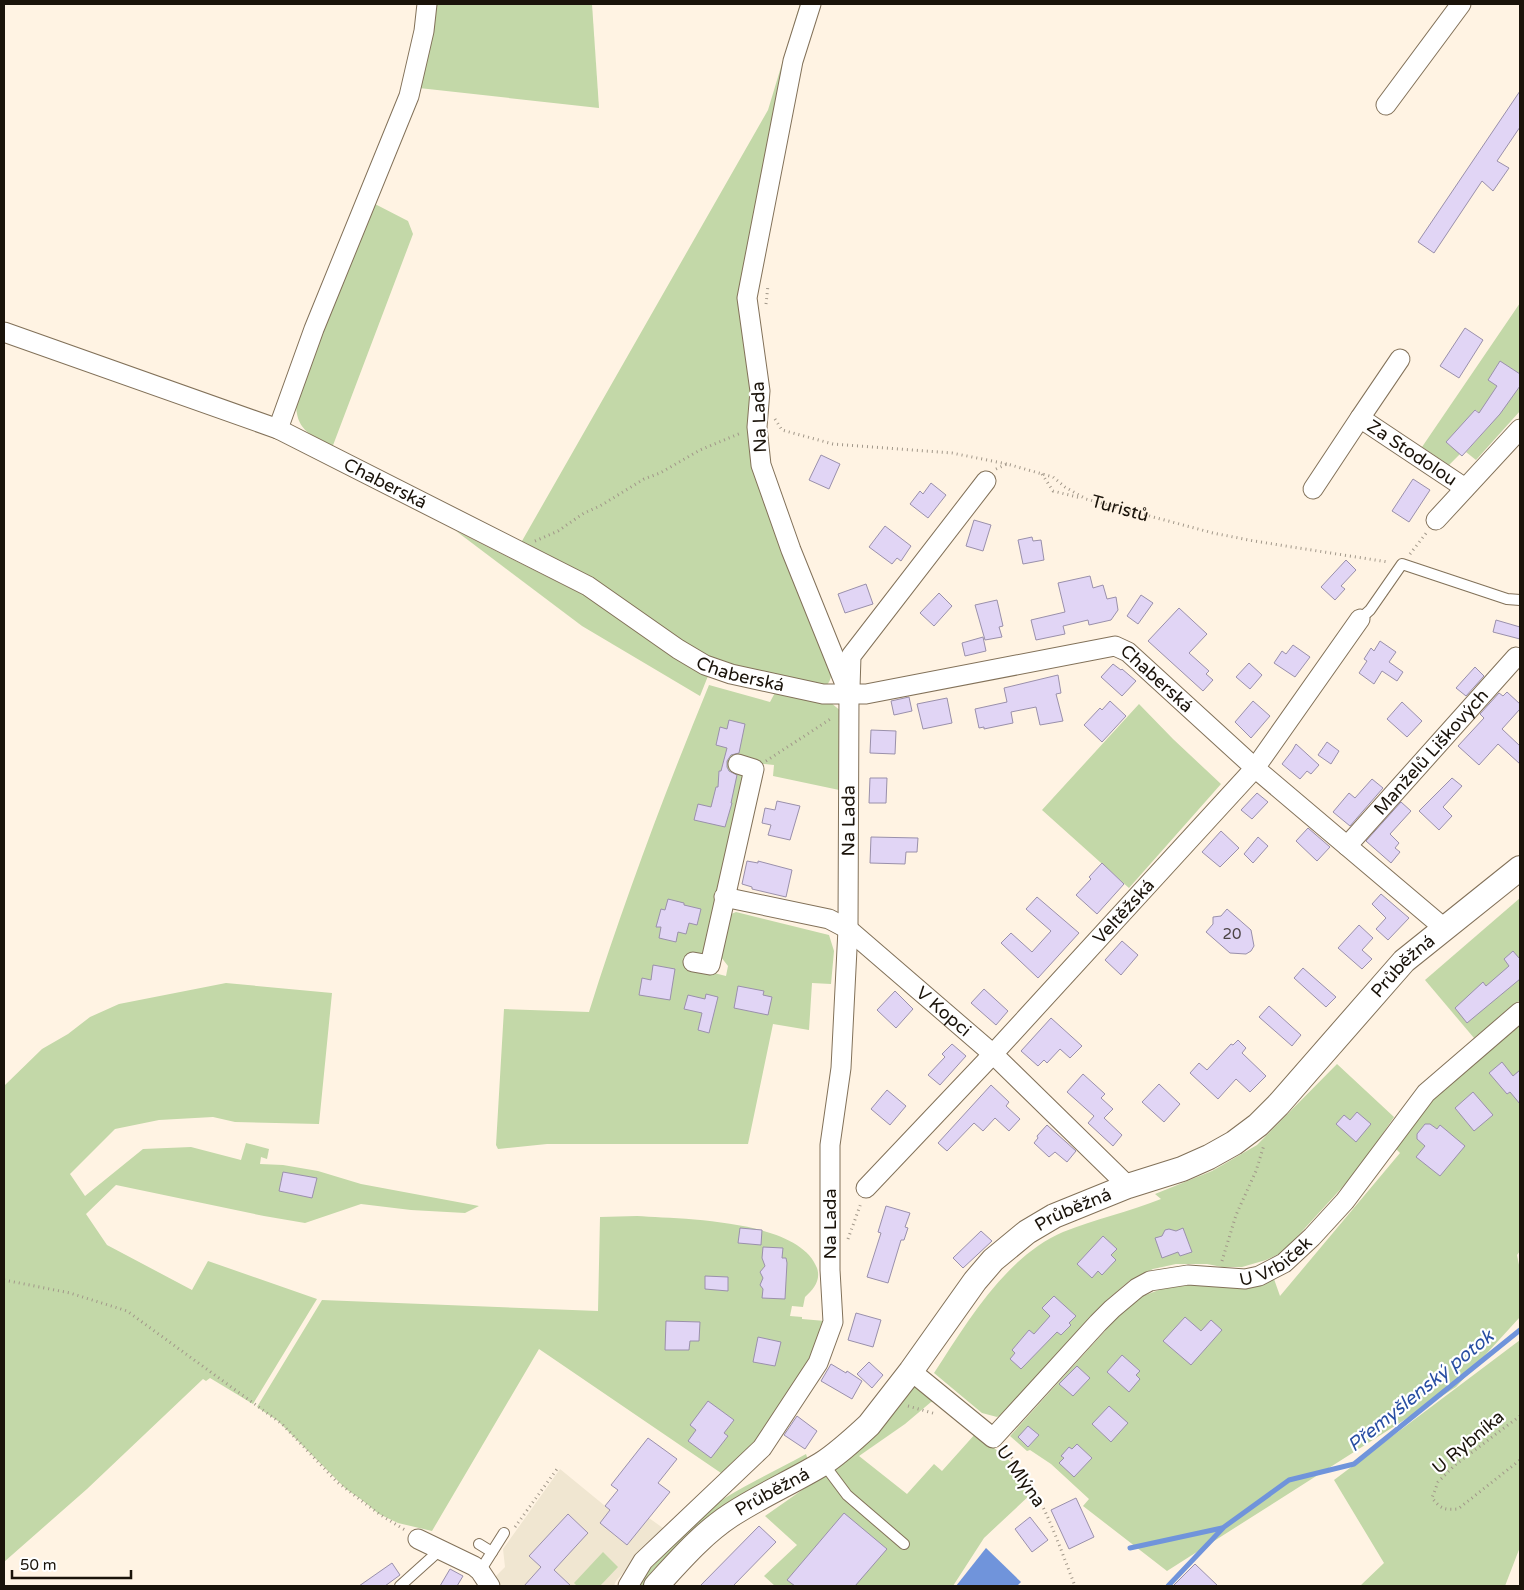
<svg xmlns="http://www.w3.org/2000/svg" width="1524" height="1590" viewBox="0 0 1524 1590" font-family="'Varela Round',sans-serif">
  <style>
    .education { fill: #f0e6d1 }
    .green { fill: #c3d8a8 }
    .water { fill: #7094db }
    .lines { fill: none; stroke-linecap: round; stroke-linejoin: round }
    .stream { stroke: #7094db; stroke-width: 5 }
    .building { fill: #e1d5f5; stroke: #9a90ab }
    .service-casing { stroke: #827159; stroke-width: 12 }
    .minor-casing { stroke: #827159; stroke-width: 21 }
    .tertiary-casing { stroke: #827159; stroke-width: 26 }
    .path { stroke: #a19789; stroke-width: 3; stroke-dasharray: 1 4; stroke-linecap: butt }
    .service { stroke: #fff; stroke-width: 10 }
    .minor { stroke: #fff; stroke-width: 19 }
    .tertiary { stroke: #fff; stroke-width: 24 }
    .labels { text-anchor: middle; stroke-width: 4.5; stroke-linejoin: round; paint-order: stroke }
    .number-label { font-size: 15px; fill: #4c4445 }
    .street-label { font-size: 18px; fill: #1a130a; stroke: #fff }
    .water-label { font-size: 19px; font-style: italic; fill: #284ea2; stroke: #fff }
  </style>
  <rect width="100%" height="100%" fill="#fff3e3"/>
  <path class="education" d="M560,1469L610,1510L614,1535L627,1545L649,1518L663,1528L616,1581L614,1586H498L494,1578L505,1567L503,1549Z"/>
  <g class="green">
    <path d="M434,4H592L599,108L419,88Z"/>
    <path d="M800,4H808L759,199L753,395L757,476L826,653C829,666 837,679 823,688L707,659L518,548L768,110Z"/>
    <path d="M375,204L408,221L413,234L332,448C307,432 295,430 296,398L350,253Z"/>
    <path d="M1520,303V411L1476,460L1466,452L1491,424L1476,410L1446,442L1460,454L1449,465L1422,447Z"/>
    <path d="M456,531L590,598L708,676L700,696L582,626Z"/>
    <path d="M709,685L770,702L777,689L830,702L842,712L844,791L773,776L774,765L755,763L744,775L704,953L690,967L726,976L728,966L721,957L729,915L736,912L829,935L834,951L831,984L812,983L809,1030L773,1024L748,1144H547L498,1149L496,1145L504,1009L589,1012C624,901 665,792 709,685Z"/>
    <path d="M1139,704L1173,739L1221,784L1129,888L1042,810Z"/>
    <path d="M1520,898V1000L1474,1038L1425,980Z"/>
    <path d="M226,983L332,993L319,1124L235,1122L213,1117L159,1120L115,1129L70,1174L85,1196L143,1149L191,1147L241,1160L246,1143L269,1149L267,1159L261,1157L260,1164L283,1165L318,1171L361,1184L479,1206L465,1213L411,1210L361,1204L305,1223L264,1216L116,1185L86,1214L107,1245L192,1290L208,1261L317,1299L253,1404L210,1378L206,1381L203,1379L87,1489L4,1562V1086L42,1049L68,1034L90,1017L119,1004Z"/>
    <path d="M1520,1025V1251L1517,1255L1520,1270V1317L1456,1387L1167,1571L1083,1506L1089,1499L1051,1464L1030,1450L1027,1451L1010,1436L1123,1311L1138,1298L1177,1283L1245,1288L1274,1279L1280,1296L1400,1153L1396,1149L1427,1104Z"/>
    <path d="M1337,1064L1394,1117L1358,1170L1295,1239L1279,1254L1266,1260L1242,1267H1222L1207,1264H1176L1153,1269L1129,1281L1108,1299L1004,1413L997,1417L982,1413L934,1373C967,1323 1005,1257 1063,1232C1095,1219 1129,1212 1161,1199L1155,1194L1212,1171L1257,1145Z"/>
    <path d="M637,1216C680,1219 799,1219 817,1268C821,1280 814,1289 805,1297L803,1307L792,1306L790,1316L802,1317V1319L825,1321L817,1347L774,1424L721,1473L539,1349L432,1531L398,1523L379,1514L362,1500L346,1489L278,1421L257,1407L322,1300L598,1311L600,1217Z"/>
    <path d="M1520,1340V1547L1505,1586H1360L1384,1563L1334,1480Z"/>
    <path d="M916,1384L940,1403L931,1402L905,1424L859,1456L907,1494L934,1464L942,1471L976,1433L1011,1462L1032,1493L984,1538L953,1586H775L764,1576L797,1545L765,1516L862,1448Z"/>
    <path d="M806,1454L808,1460L695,1531L643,1586H635C660,1554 690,1520 725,1498C751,1482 779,1469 806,1454Z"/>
    <path d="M603,1552L618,1567L600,1586H577L574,1583Z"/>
  </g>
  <path class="water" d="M986,1548L1021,1582L1017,1586H956Z"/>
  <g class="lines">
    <g class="stream">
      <path d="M1130,1548L1222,1528"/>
      <path d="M1168,1586L1224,1527L1289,1480L1354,1464L1520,1330"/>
    </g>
  </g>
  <g class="building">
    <path d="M1520,91V127L1497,161L1509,168L1493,191L1482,181L1434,253L1418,242Z"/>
    <path d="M1465,328L1483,340L1459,378L1440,366Z"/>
    <path d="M1500,361L1520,374V386L1500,414L1462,456L1446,442L1475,410L1479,413L1497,386L1488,380Z"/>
    <path d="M821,455L840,464L829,489L809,480Z"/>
    <path d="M1413,479L1430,490L1409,522L1392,511Z"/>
    <path d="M931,483L946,495L928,518L910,504L920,491L923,494Z"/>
    <path d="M974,520L991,525L983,551L966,546Z"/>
    <path d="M885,526L911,546L901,561L897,558L892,564L869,547Z"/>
    <path d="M1032,537L1033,541L1041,540L1044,560L1023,564L1018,540Z"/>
    <path d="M1346,560L1356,570L1341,586L1345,589L1335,600L1321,587Z"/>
    <path d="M1090,576L1093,588L1103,585L1107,599L1116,597L1118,610L1111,620L1089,625L1088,620L1063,626L1065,634L1036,640L1031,620L1065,612L1058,583Z"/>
    <path d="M866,584L873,604L845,613L838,594Z"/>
    <path d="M939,593L952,606L934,626L920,613Z"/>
    <path d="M1141,595L1153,603L1138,624L1127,616Z"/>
    <path d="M997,600L1003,626L999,627L1002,637L985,640L975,605Z"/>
    <path d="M1179,608L1207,634L1189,653L1209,671L1206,674L1213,680L1203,691L1148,641Z"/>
    <path d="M1496,620L1520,627V639L1493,632Z"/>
    <path d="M983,637L986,651L965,656L962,643Z"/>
    <path d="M1380,641L1396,652L1389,662L1403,672L1397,681L1382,671L1374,684L1359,673L1367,661L1364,659L1371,648L1374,651Z"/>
    <path d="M1293,645L1310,657L1295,677L1274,663L1282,651L1286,654Z"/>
    <path d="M1249,663L1262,675L1250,689L1236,677Z"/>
    <path d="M1113,664L1121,670L1122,669L1136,681L1122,696L1101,677Z"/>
    <path d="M1475,667L1484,676L1466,696L1456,688Z"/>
    <path d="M1058,675L1061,693L1056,694L1063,721L1040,725L1036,707L1011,712L1013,723L984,729V727L979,728L975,709L1007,702L1004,688Z"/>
    <path d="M1507,692L1520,704V709L1502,729L1520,746V764L1498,744L1479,765L1458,746L1484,718L1480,714L1499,693L1503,696Z"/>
    <path d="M909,697L912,711L894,715L891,701Z"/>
    <path d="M947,698L952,723L923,729L917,704Z"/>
    <path d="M1110,701L1126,716L1102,742L1084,725L1100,708L1102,710Z"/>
    <path d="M1253,701L1270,716L1251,738L1235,722Z"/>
    <path d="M1402,702L1422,721L1407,737L1387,719Z"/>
    <path d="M729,720L745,724L739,753L731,755L727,761V767L729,771L737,775L731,803H732L725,827L694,820L698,804L711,807L716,787H718L719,771H721L727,748L716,745L720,727L727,729Z"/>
    <path d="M871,730L896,731L895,754L870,753Z"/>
    <path d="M1327,742L1339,751L1331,764L1318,755Z"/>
    <path d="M1296,744L1319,765L1311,774L1307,771L1300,779L1282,764L1292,751Z"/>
    <path d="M870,778H887L886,803H869Z"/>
    <path d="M1452,778L1462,786L1443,807L1452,816L1439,830L1419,811Z"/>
    <path d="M1372,779L1383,788L1350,826L1333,812L1349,793L1355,798Z"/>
    <path d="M1257,793L1268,802L1252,819L1241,810Z"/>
    <path d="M777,801L800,806L790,840L768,835L771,825L762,823L765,808L775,810Z"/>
    <path d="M1401,802L1411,811L1390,834L1399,843L1395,848L1400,852L1391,863L1366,841Z"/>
    <path d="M1308,828L1330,847L1317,861L1296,841Z"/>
    <path d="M1221,831L1239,848L1220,867L1202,852Z"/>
    <path d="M871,837L918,838L917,852H906L905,864L870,863Z"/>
    <path d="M1258,837L1268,846L1253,863L1244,854Z"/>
    <path d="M747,861L758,863V861L792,870L786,897L752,889V887L742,884Z"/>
    <path d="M1102,863L1124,884L1097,914L1076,895L1091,879L1089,877Z"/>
    <path d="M1381,894L1409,918L1388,940L1376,929L1386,918L1372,904Z"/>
    <path d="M1037,897L1079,933L1038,978L1001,943L1011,933L1032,952L1051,931L1026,909Z"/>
    <path d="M668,899L684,903V905L701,909L697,925L689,923L686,934L678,932L676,942L659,938L661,927H656L661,909L665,910Z"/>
    <path d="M1227,909L1251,930L1254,946L1251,951L1246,954L1230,953L1206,932L1213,924V917L1221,916Z"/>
    <path d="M1359,925L1373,938L1362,950L1372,959L1362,969L1338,948Z"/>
    <path d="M1122,941L1138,955L1121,975L1105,960Z"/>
    <path d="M1513,951L1519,958L1520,957V979L1467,1023L1455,1008L1483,982L1486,986L1509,966L1504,959Z"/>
    <path d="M653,965L675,969L670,1000L639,995L642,978L651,980Z"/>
    <path d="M1303,968L1336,997L1326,1007L1294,978Z"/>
    <path d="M738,986L764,991L763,995L772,997L768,1015L734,1008Z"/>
    <path d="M984,989L1008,1011L996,1025L971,1003Z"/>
    <path d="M895,991L913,1009L896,1028L877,1010Z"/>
    <path d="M706,994L718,997L709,1033L698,1030L702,1013L684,1009L688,995L705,999Z"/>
    <path d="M1269,1006L1301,1035L1292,1046L1259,1017Z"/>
    <path d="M1051,1018L1082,1046L1070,1058L1060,1049L1047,1063L1044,1060L1038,1066L1021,1051Z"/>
    <path d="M1238,1040L1246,1048L1242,1053L1266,1076L1250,1092L1236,1079L1218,1099L1190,1073L1199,1063L1207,1070L1231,1044L1233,1045Z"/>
    <path d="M952,1044L966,1056L940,1085L928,1075L945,1057L942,1054Z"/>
    <path d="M1502,1062L1513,1076L1520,1070V1104L1510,1092L1507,1094L1489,1073Z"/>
    <path d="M1083,1074L1105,1094L1101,1098L1113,1109L1104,1118L1122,1135L1113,1146L1088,1123L1094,1116L1067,1092Z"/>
    <path d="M1159,1084L1180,1104L1164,1122L1142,1102Z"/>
    <path d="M991,1085L1009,1102L1006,1106L1020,1119L1009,1131L995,1118L983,1131L974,1123L947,1151L938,1143Z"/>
    <path d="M887,1090L906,1106L890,1125L871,1109Z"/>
    <path d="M1473,1092L1493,1115L1474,1131L1455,1108Z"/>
    <path d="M1357,1112L1371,1124L1356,1142L1336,1124L1344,1115L1350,1120Z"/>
    <path d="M1425,1124H1430L1437,1129L1440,1125L1465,1146L1440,1176L1416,1157L1425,1146L1417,1139V1134Z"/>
    <path d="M1047,1125L1076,1151L1067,1162L1055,1152L1049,1157L1034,1143L1038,1138L1037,1136Z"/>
    <path d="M283,1172L317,1178L312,1198L279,1191Z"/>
    <path d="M886,1206L910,1213L905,1227L908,1228L904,1240H901L888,1283L867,1277L881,1233L878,1232Z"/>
    <path d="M740,1228L762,1230L761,1245L738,1243Z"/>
    <path d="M1183,1228L1192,1252L1180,1256L1178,1252L1162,1258L1155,1238L1162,1236L1165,1230L1169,1229L1176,1231Z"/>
    <path d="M981,1231L992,1241L963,1268L953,1258Z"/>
    <path d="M1103,1236L1117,1249L1111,1255L1116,1260L1102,1275L1098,1271L1092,1278L1077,1264Z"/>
    <path d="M763,1247L783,1248L782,1258H786L787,1263L785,1299L762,1298L763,1289L760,1285L763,1278L760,1272L765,1266L762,1258Z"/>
    <path d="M705,1276L728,1277V1291L705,1289Z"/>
    <path d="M1054,1296L1076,1316L1069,1323L1071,1325L1061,1335L1057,1332L1021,1369L1010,1359L1015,1353L1012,1350L1029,1330L1034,1334L1050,1316L1042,1308Z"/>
    <path d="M856,1313L881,1320L873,1347L848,1340Z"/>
    <path d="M1185,1317L1201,1331L1211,1320L1222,1330L1191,1365L1163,1341Z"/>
    <path d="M666,1321L700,1322L699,1341H690L689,1350H665Z"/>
    <path d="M758,1337L781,1342L775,1366L753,1362Z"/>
    <path d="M1122,1355L1140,1371L1136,1375L1140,1379L1129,1392L1107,1372Z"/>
    <path d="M869,1362L883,1375L872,1388L857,1374Z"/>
    <path d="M831,1364L846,1373L847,1371L862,1381L852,1399L821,1381Z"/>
    <path d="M1077,1366L1090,1378L1073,1396L1059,1384Z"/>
    <path d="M708,1401L734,1420L724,1433L728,1436L711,1458L688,1441L696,1430L690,1425Z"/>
    <path d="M1109,1406L1128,1423L1111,1442L1092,1424Z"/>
    <path d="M797,1416L817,1431L805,1449L784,1435Z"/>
    <path d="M1028,1426L1039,1435L1028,1447L1018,1437Z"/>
    <path d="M648,1438L677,1459L658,1483L670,1492L627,1545L600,1523L610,1510L605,1506L618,1490L611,1485Z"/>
    <path d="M1077,1444L1092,1458L1074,1477L1059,1463L1064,1458L1061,1456L1069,1447L1072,1449Z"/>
    <path d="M1076,1498L1094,1537L1069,1549L1051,1510Z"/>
    <path d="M844,1513L887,1549L855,1586H795L787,1580Z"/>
    <path d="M568,1514L588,1533L554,1570L571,1586H524L541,1567L529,1556Z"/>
    <path d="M1030,1517L1048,1540L1032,1552L1015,1529Z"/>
    <path d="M759,1526L776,1542L733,1586H700Z"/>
    <path d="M392,1563L400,1575L385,1586H359Z"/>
    <path d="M1195,1564L1218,1586H1173Z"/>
    <path d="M450,1569L463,1576L457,1586H440Z"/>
  </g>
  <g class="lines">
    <g class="service-casing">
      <g id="service">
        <path d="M1360,619L1370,610L1402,564L1507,599L1520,600"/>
        <path d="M823,1463L847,1495L904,1544"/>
        <path d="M479,1544L492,1552"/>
        <path d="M480,1571L504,1533"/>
        <path d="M400,1586L440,1550"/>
      </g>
    </g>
    <g class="minor-casing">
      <g id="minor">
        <path d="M1386,105L1461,4"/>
        <path id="s2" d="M4,332L278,429L588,586L678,649L705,665L731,674L823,694H866L1115,646L1128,652L1255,768L1444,928"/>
        <path id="s3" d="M1400,359L1360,418L1465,488"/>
        <path d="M278,429L314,329L409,96L424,31L427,4"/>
        <path d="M1313,489L1360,418"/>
        <path d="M1436,520L1520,429"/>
        <path d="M850,688L851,656L986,481"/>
        <path id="s4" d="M1347,846L1516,657"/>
        <path id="s5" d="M724,897L829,919L848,929L993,1054L1128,1186"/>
        <path d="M693,962L710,965L754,769L738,764"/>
        <path id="s6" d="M866,1188L993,1054L1255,768L1360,619"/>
        <path id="s7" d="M911,1371L993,1438L1098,1323L1112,1309L1137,1288L1150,1281L1188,1275L1245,1279L1259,1276L1284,1263L1312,1237L1345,1201L1426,1093L1520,1012"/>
        <path d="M418,1539L474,1566L480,1571L490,1586"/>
        <path id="s8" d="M628,1586L643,1561L762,1448L818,1363L833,1322L830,1270V1145L841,1068L848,929L849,694L791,550L761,465L757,427L760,391L747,298L793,61L811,4"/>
      </g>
    </g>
    <g class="tertiary-casing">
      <g id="tertiary">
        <path id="s9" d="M656,1586C679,1561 702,1534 731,1515C760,1496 792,1482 822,1464C839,1453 854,1439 869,1425L911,1371L975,1281L993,1260L1027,1232L1054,1216L1128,1186L1182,1169L1209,1157L1234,1143L1258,1125L1278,1105L1404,961L1520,868"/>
      </g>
    </g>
    <g class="path">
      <path d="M766,304L768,285"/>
      <path d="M775,419L782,430L833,444L952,453L1007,464"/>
      <path id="s1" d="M996,469L1007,464L1053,477L1065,487L1086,499L1213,533L1254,541L1388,562"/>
      <path d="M1042,474L1053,491L1081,498"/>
      <path d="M535,541L558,531L584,513L600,506L644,479L660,473L700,450L741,433"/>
      <path d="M1410,554L1427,532"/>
      <path d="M766,761L832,718"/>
      <path d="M848,1239L861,1203"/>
      <path d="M1222,1261L1236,1215L1256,1171L1264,1145"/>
      <path d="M4,1280L70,1293L127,1311L282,1424L337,1482L379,1514L405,1530"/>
      <path d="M908,1406L936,1414"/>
      <path d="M1520,1416L1455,1465L1438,1482L1432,1498C1441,1509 1444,1510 1458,1509L1520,1460"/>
      <path d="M1005,1450C1041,1488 1056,1538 1075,1586"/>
      <path d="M515,1527L557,1469"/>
    </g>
    <use href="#service" class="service"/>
    <use href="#minor" class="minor"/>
    <use href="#tertiary" class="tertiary"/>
  </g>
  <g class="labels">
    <g class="number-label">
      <text x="1232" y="939">20</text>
    </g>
    <g class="street-label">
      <text transform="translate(759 417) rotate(-92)" y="6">Na Lada</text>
      <text dy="6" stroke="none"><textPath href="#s3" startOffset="134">Za Stodolou</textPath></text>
      <text dy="6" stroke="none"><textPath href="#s2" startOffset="411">Chaberská</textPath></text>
      <text dy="6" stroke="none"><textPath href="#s1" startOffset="135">Turistů</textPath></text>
      <text dy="6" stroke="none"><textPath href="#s2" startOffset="816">Chaberská</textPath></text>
      <text dy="6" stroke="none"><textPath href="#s2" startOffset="1251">Chaberská</textPath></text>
      <text dy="6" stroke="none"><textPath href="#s4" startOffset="126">Manželů Liškových</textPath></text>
      <text dy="6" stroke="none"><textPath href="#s8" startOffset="841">Na Lada</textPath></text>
      <text dy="6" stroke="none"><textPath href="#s6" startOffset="378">Veltěžská</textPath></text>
      <text dy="6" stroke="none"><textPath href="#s9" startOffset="991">Průběžná</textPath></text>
      <text dy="6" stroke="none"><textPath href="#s5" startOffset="255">V Kopci</textPath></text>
      <text dy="6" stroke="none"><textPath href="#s9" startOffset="571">Průběžná</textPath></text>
      <text transform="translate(830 1224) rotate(-90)" y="6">Na Lada</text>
      <text dy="6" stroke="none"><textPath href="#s7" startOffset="460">U Vrbiček</textPath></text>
      <text transform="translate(1468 1442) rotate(-40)" y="6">U Rybníka</text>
      <text transform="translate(1021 1476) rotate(55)" y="6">U Mlýna</text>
      <text dy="6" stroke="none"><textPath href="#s9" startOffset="151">Průběžná</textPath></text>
    </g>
    <g class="water-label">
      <text transform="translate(1420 1390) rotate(-39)" y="7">Přemyšlenský potok</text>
    </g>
  </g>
  <rect width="1524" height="1590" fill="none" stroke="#1a130a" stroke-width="10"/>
  <path d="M12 1570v8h119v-8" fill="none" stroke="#1a130a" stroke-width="2.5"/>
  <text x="20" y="1570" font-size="15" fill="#1a130a" stroke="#ffffff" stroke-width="4" paint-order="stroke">50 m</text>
</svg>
